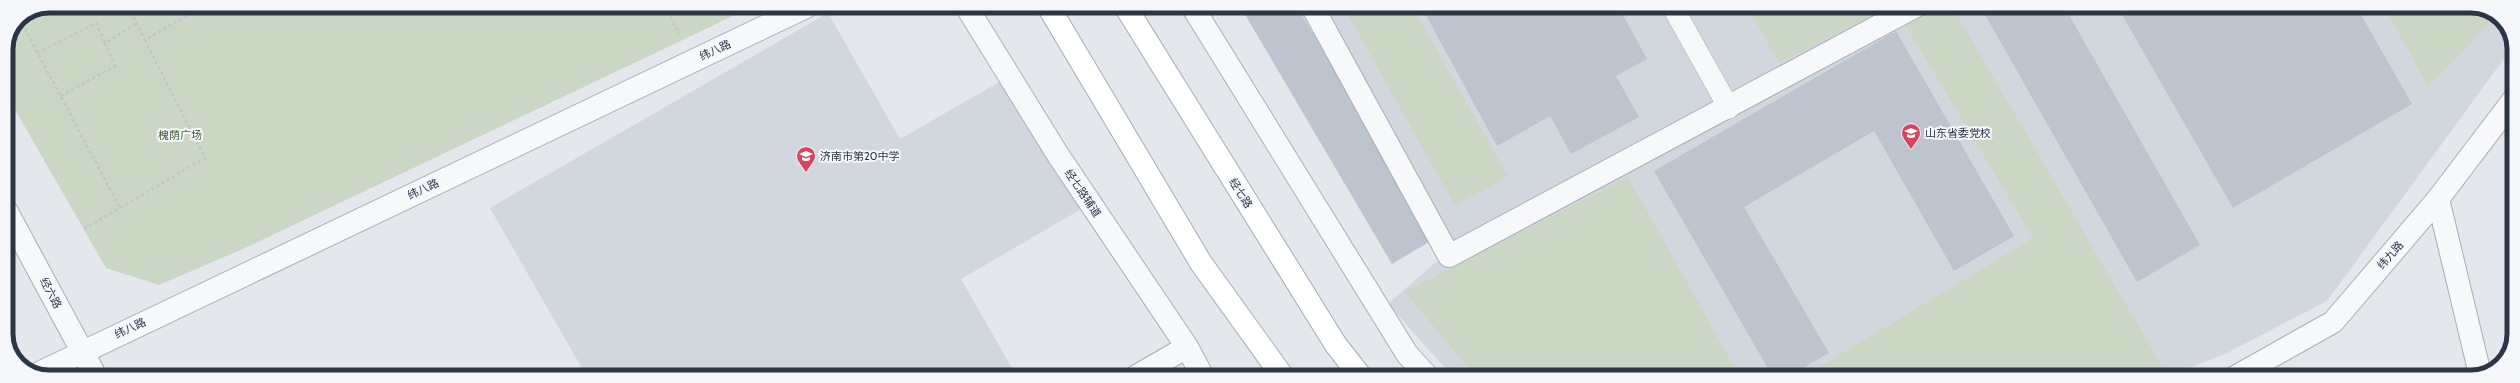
<svg xmlns="http://www.w3.org/2000/svg" width="2520" height="383" viewBox="0 0 2520 383" font-family="Cabin,'Noto Sans SC',sans-serif">
  <style>
    .built { fill: #d2d7de }
    .green { fill: #cad7c4 }
    .building { fill: #bdc4cd }
    .lines { fill: none; stroke-linecap: round; stroke-linejoin: round }
    .service-casing { stroke: #a8aeb7; stroke-width: 22 }
    .minor-casing { stroke: #a8aeb7; stroke-width: 24 }
    .tertiary-casing { stroke: #a8aeb7; stroke-width: 24 }
    .primary-casing { stroke: #a2acb9; stroke-width: 24 }
    .path { stroke: #c2c5cb; stroke-width: 2.5; stroke-dasharray: 3 3; stroke-linecap: butt }
    .service { stroke: #f7f8fa; stroke-width: 21 }
    .minor { stroke: #f7f8fa; stroke-width: 22 }
    .tertiary { stroke: #f7f8fa; stroke-width: 22 }
    .primary { stroke: #fff; stroke-width: 22 }
    .labels { text-anchor: middle; stroke-width: 4; stroke-linejoin: round; paint-order: stroke }
    .street-label { font-size: 11px; fill: #2a3546; stroke: #f4f6f9 }
    .poi-label { font-size: 11px; fill: #2a3546; stroke: #f4f6f9; text-anchor: start }
    .park-label { font-size: 11px; fill: #406336; stroke: #f4f6f9 }
    .rim { fill: none; stroke: #2a3546; stroke-width: 5 }
  </style>
  <rect width="100%" height="100%" fill="#e4e7ec"/>
  <g class="built">
    <path d="M1302,6H2477L2502,19L2514,45L2327,301L2225,354L2165,377H1453L1388,304L1445,254Z"/>
    <path d="M828,13L900,139L1008,77L1083,208L961,279L1017,377H587L490,208Z"/>
  </g>
  <g class="green">
    <path d="M49,6H754L245,248L159,285L106,268L6,94V49L19,18Z"/>
    <path d="M1343,6H1412L1508,176L1455,206Z"/>
    <path d="M1747,6H1891L1779,63Z"/>
    <path d="M1894,6H1952L2163,368L2137,377H1803L2033,238Z"/>
    <path d="M2384,6H2477L2496,16L2428,87Z"/>
    <path d="M1628,177L1740,377H1476L1405,292Z"/>
  </g>
  <g class="building">
    <path d="M1240,6H1297L1434,239L1392,264Z"/>
    <path d="M1421,6H1618L1647,59L1616,76L1639,117L1571,154L1550,116L1497,146Z"/>
    <path d="M1980,6H2064L2200,245L2137,282Z"/>
    <path d="M2117,6H2356L2412,104L2233,208Z"/>
    <path d="M1896,31L2014,236L1954,271L1874,131L1744,207L1829,353L1787,377H1773L1654,171Z"/>
  </g>
  <g class="lines">
    <g class="service-casing">
      <path id="service" d="M1672,6L1729,108"/>
    </g>
    <g class="minor-casing">
      <g id="minor">
        <path d="M1312,6L1449,256L1916,6"/>
        <path d="M2438,199L2480,374"/>
        <path d="M1135,377L1187,347"/>
      </g>
    </g>
    <g class="tertiary-casing">
      <g id="tertiary">
        <path d="M966,6L1058,155L1187,347L1203,377"/>
        <path d="M1192,6L1407,354L1428,377"/>
        <path d="M6,210L96,377"/>
        <path d="M37,374L808,6"/>
        <path d="M2235,377L2333,322L2438,199L2514,99"/>
      </g>
    </g>
    <g class="primary-casing">
      <g id="primary">
        <path d="M1048,6L1201,263L1283,377"/>
        <path d="M1125,6L1336,345L1361,377"/>
      </g>
    </g>
    <g class="path">
      <path d="M128,6L145,40"/>
      <path d="M665,6L679,34"/>
      <path d="M19,18L120,208"/>
      <path d="M37,53L96,23L105,43"/>
      <path d="M61,96L115,66L105,43L136,24"/>
      <path d="M84,229L205,158L145,40L203,6"/>
    </g>
    <use href="#service" class="service"/>
    <use href="#minor" class="minor"/>
    <use href="#tertiary" class="tertiary"/>
    <use href="#primary" class="primary"/>
  </g>
  <defs>
    <g id="university-pin" transform="scale(1)"><path d="M0 17L-7.5 6A9.5 9.5 0 1 1 7.5 6Z" fill="#d6445f" stroke="#f4f6f9"/><path d="M0-5L7-2L0 1L-7-2ZM-4 1L0 2.5L4 1V4Q0 6-4 4Z" fill="#fff"/></g>
    <g id="school-pin" transform="scale(1)"><path d="M0 17L-7.5 6A9.5 9.5 0 1 1 7.5 6Z" fill="#d6445f" stroke="#f4f6f9"/><path d="M0-5L7-2L0 1L-7-2ZM-4 1L0 2.5L4 1V4Q0 6-4 4Z" fill="#fff"/></g>
  </defs>
  <g fill-rule="evenodd">
    <use href="#university-pin" x="1911" y="133"/>
    <use href="#school-pin" x="806" y="156"/>
  </g>
  <g class="labels">
    <g class="street-label">
      <text transform="translate(715 50) rotate(-25)" y="4">纬八路</text>
      <text transform="translate(423 189) rotate(-25)" y="4">纬八路</text>
      <text transform="translate(1083 193) rotate(56)" y="4">经七路辅道</text>
      <text transform="translate(1241 193) rotate(58)" y="4">经七路</text>
      <text transform="translate(2390 255) rotate(-49)" y="4">纬九路</text>
      <text transform="translate(51 293) rotate(62)" y="4">经六路</text>
      <text transform="translate(130 328) rotate(-25)" y="4">纬八路</text>
    </g>
    <g class="poi-label">
      <text x="1925" y="137">山东省委党校</text>
      <text x="820" y="160">济南市第20中学</text>
    </g>
    <g class="park-label">
      <text x="180" y="139">槐荫广场</text>
    </g>
  </g>
  <path d="M0 0H2520V383H0ZM49 13H2471A36 36 0 0 1 2507 49V334A36 36 0 0 1 2471 370H49A36 36 0 0 1 13 334V49A36 36 0 0 1 49 13Z" fill="#f4f6f9" fill-rule="evenodd"/>
  <path class="rim" d="M49 13H2471A36 36 0 0 1 2507 49V334A36 36 0 0 1 2471 370H49A36 36 0 0 1 13 334V49A36 36 0 0 1 49 13Z"/>
</svg>
